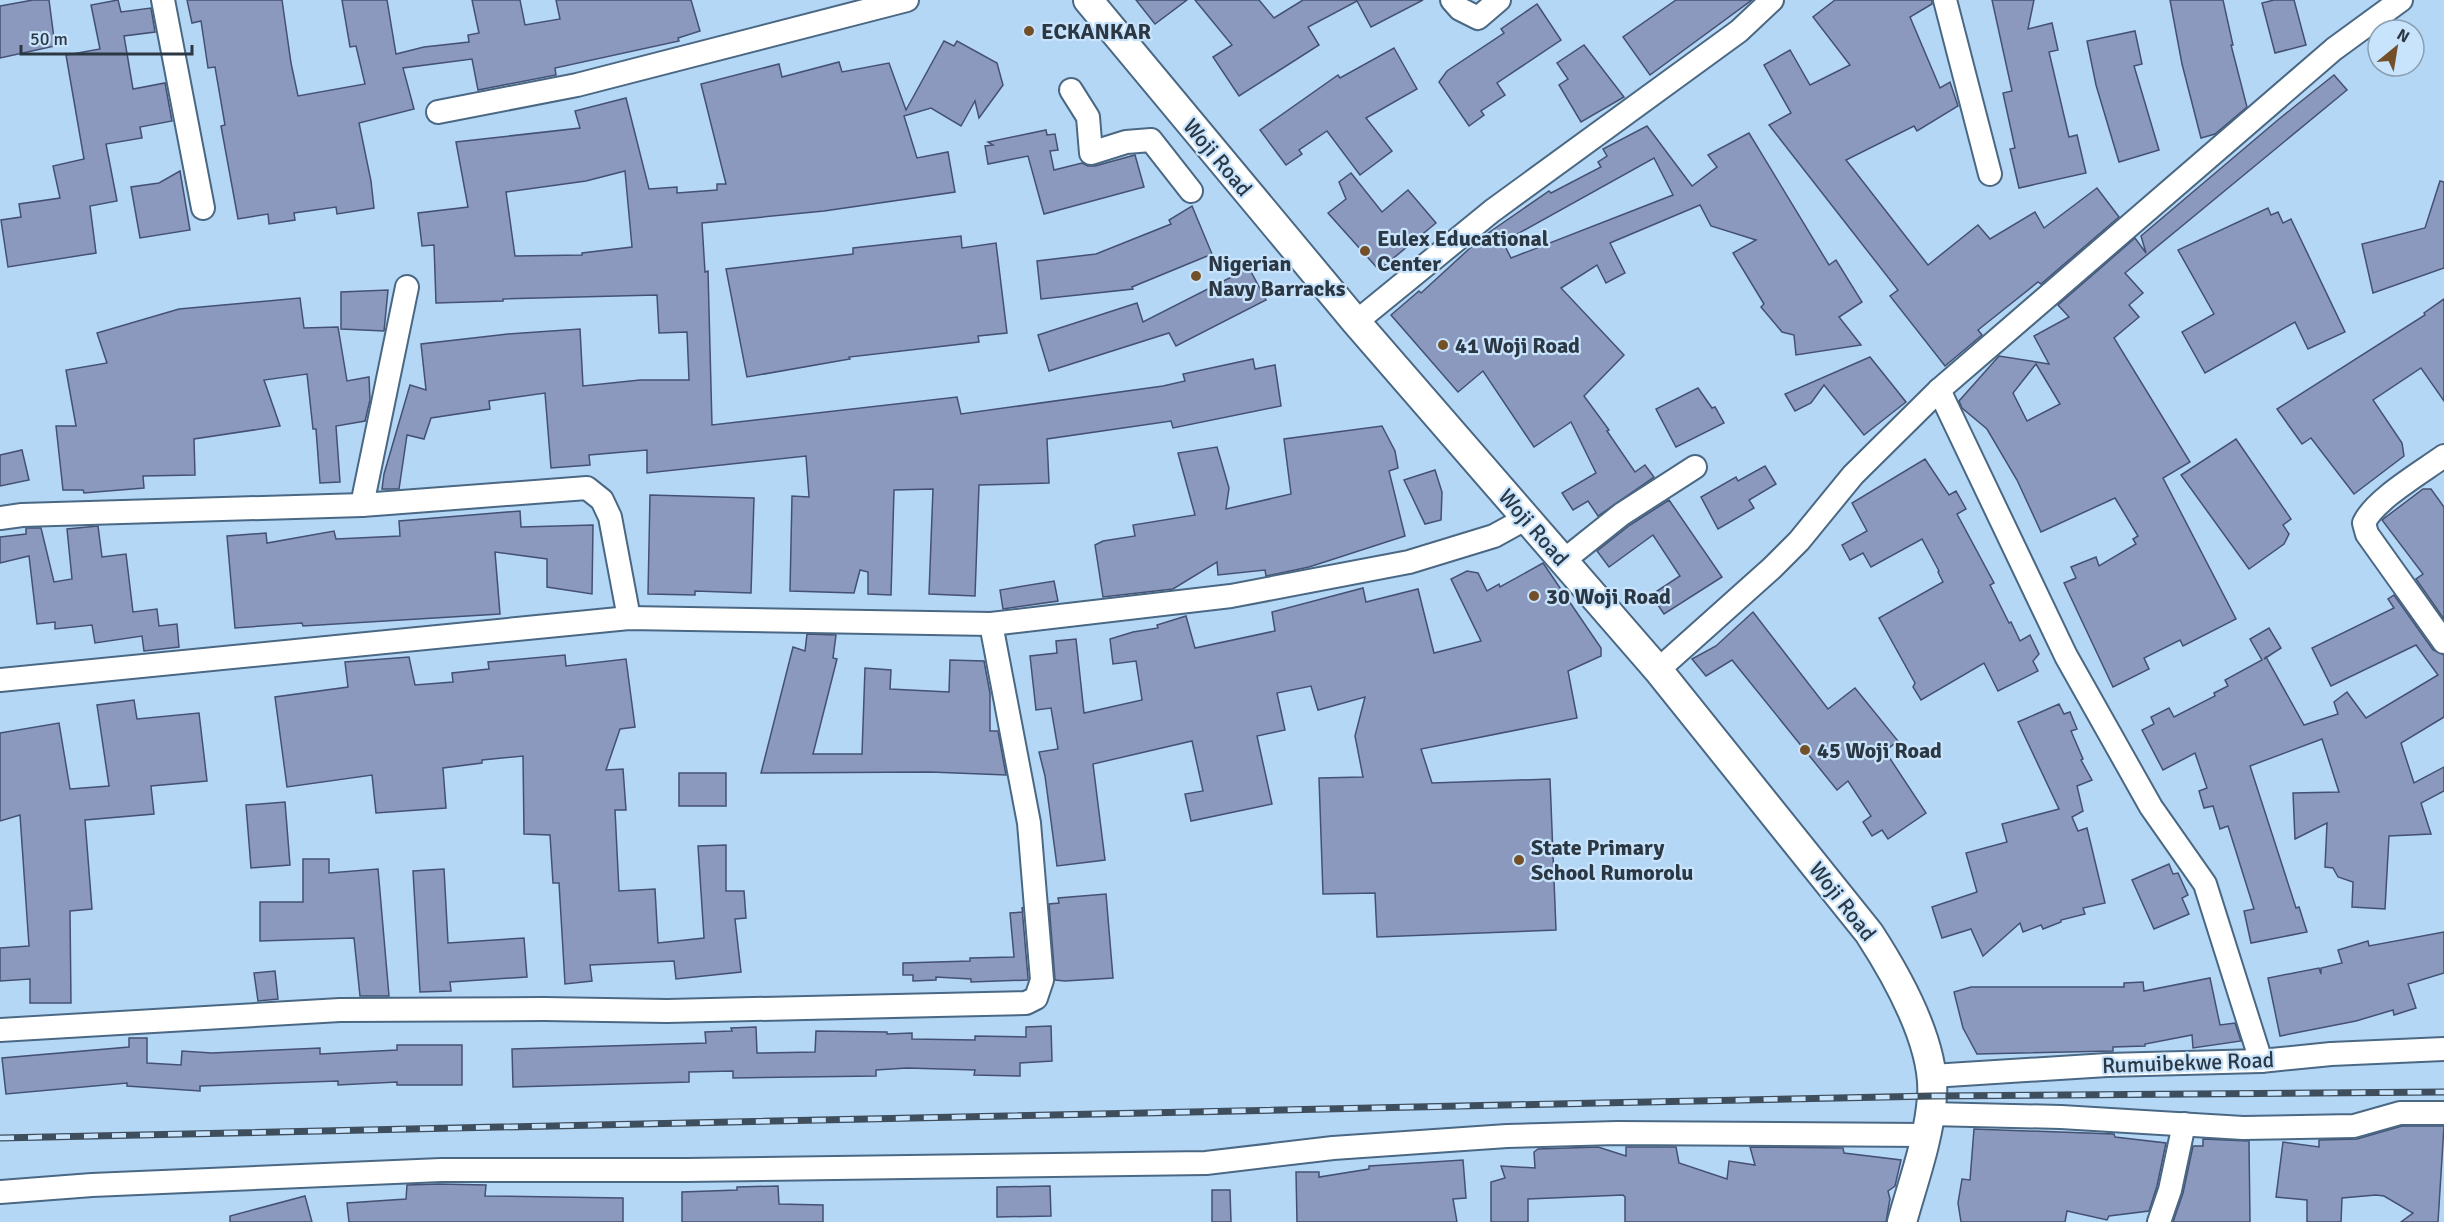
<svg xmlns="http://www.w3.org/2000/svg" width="2444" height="1222" viewBox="0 0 2444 1222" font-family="Signika,sans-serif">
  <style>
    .building { fill: #8a99bd; stroke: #445172; stroke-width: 1.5; fill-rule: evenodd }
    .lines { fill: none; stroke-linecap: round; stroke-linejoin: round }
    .minor-casing { stroke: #4a6883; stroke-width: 26 }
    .major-casing { stroke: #4a6883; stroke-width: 32 }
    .minor { stroke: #fff; stroke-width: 22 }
    .major { stroke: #fff; stroke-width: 28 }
    .rail-casing { stroke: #3e4e5d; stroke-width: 7 }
    .rail { stroke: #c8e3fc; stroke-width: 4.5; stroke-dasharray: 14; stroke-linecap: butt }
    .poi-dot { fill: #745029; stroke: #c8e3fc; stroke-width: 2 }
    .labels { text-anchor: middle; stroke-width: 4.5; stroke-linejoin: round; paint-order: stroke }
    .poi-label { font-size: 22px; font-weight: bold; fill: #2b3844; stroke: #c8e3fc; text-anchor: start }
    .street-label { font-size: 22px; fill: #2b3844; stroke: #c8e3fc }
  </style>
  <rect width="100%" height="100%" fill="#b5d7f6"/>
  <g class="building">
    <path d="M33,0H49L55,46L0,58V6Z"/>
    <path d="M118,0L121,12L151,8L155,32L124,36L133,89L165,83L172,121L140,127L142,138L106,144L117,201L90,206L96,253L8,267L1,220L21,217L19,204L60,198L53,166L84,159L66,55L100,49L91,5Z"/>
    <path d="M187,0H282L291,63L298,96L365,84L356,46L350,47L342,0H387L396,54L424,47L469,42L468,35L479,33L472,0H520L525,25L560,19L556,0H691L700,31L678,38L679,41L555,68L556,75L478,90L472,59L403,68L414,109L359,123L371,181L374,208L337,214L336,207L294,213L295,220L269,224L268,214L238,219L221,126L225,125L215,67L208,68L201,21L192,23Z"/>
    <path d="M1136,0H1187L1155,24Z"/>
    <path d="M1195,0H1259L1274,18L1303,0H1423L1371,27L1357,1L1308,27L1319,45L1239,96L1213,57L1232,45Z"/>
    <path d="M1676,0H1752L1650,75L1623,37Z"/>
    <path d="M1835,0H1932V4L1910,17L1940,88L1950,82L1958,106L1917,131L1914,126L1846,160L1928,265L1978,225L1990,239L2035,212L2044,228L2097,188L2119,217L2041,284L2038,282L1978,330L1982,335L1945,366L1890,296L1898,290L1769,125L1791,113L1764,65L1790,50L1810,85L1850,65L1813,17Z"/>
    <path d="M1992,0H2034L2028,29L2052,23L2058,50L2049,52L2069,137L2077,135L2086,173L2019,188L2010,149L2015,148L2003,93L2012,91Z"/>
    <path d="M2170,0H2223L2233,45H2231L2247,107L2215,134L2201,138L2182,64Z"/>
    <path d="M2274,0H2294L2306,45L2275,53L2262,3Z"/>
    <path d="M1537,4L1561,40L1497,83L1505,95L1481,111L1484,115L1469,126L1439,82L1447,71L1504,33L1501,29Z"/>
    <path d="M2135,31L2142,64L2134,66L2159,150L2119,162L2096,85L2087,41Z"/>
    <path d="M944,41L954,46L957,41L997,63L1003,85L979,118L975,101L961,126L931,108L904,116L917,158L948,152L955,192L824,211L702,223L705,272L708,271L712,425L957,397L961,414L1163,386L1185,381L1183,374L1253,359L1255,369L1275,365L1281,406L1173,428L1171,421L1047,439L1049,483L979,485L975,596L929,594L933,489L894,490L891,595L868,594V572L860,570L854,593L790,591L792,496L809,497L806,456L647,473V450L589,455L590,465L551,468L545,393L489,401L490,409L431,418L424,439L407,435L399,489H382L384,474L410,385L426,390L421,344L508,334L580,329L583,386L640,380H689L687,332L659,333L657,295L503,299V301L436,303L434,245L422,246L418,213L468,207L456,142L580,128L575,111L626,98L649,189L677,187V193L717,190V184H726L701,84L779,64L782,77L839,62L842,72L889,63L906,110ZM625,171L632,247L582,253V255L515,256L506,192L586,181Z"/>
    <path d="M1584,45L1624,97L1581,122L1559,85L1568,79L1557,63Z"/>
    <path d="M1394,48L1417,89L1366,118L1392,151L1360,175L1327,131L1299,150L1302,154L1286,165L1260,130L1338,75L1340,78Z"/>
    <path d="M2334,75L2347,90L2125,273L2143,293L2129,305L2139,317L2114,338L2190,462L2163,478L2236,619L2183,646L2180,640L2144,658L2149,669L2113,687L2064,583L2076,578L2071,567L2096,557L2099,566L2136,544L2133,539L2138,536L2115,498L2041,532L2017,480L1987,429L1962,408L1959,401L1999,356L2049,364L2034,336L2069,317L2058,305L2135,238L2146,253L2141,236L2279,119ZM2036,364L2060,404L2027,421L2013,393Z"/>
    <path d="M1647,126L1692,186L1717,167L1708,155L1749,133L1829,265L1836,260L1862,302L1839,317L1861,345L1796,355L1794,335L1782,332L1761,307L1764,304L1733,253L1756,240L1711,226L1700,205L1610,243L1625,273L1606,283L1597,265L1561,288L1624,355L1584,396L1609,430L1607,431L1635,472L1645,465L1654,477L1598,516L1588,501L1573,510L1562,493L1596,473L1571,422L1534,447L1483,371L1458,392L1391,315L1419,291L1421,293L1481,238L1549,191L1551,193L1601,167L1598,162L1607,156L1603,149ZM1654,158L1673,195L1511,258L1503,242Z"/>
    <path d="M1046,130L1047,135L1055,134L1058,150L1050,151L1054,170L1082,163L1088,166H1095L1135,155L1144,187L1044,214L1028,156L988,164L985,146L993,145L988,142Z"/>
    <path d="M180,171L190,230L140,238L131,187L159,183Z"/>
    <path d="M1351,173L1382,212L1408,190L1436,223L1379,270L1328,213L1346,199L1339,182Z"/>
    <path d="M2440,181L2444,182V268L2373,293L2362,244L2425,228Z"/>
    <path d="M1192,206L1212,254L1132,287L1133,289L1041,299L1037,261L1096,254L1171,224L1169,220Z"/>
    <path d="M2268,208L2271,215L2278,212L2283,223L2291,219L2345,332L2308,349L2295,322L2205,373L2182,332L2214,314L2178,250Z"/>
    <path d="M961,236L962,248L996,243L1007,333L978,336L979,342L849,357L850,359L747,377L726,269L853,254V248Z"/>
    <path d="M1249,268L1266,300L1176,346L1169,333L1049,371L1038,335L1137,303L1143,322Z"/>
    <path d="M388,290L384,331L341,329V292Z"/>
    <path d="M300,298L304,328L338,327L347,381L369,377L370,400L365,421L336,426L340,482L320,483L316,429H313L307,374L264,380L280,426L194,439L195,475L143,476L144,488L84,493L83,490H63L56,426H76L66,370L107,363L97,333L179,309Z"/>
    <path d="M2444,299V401L2421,368L2373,400L2402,443L2404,456L2354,494L2311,438L2302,444L2277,409L2425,315L2424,313Z"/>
    <path d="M1870,357L1906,402L1864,435L1824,385L1811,403L1795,411L1785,394Z"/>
    <path d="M1698,388L1712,408L1715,407L1724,423L1676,447L1656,409Z"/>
    <path d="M1382,426L1395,451L1398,468L1389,471L1405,536L1309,567L1266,576L1265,570L1218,575L1217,562L1173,589L1103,597L1095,545L1103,541L1135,536L1133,525L1195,515L1178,453L1217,447L1229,488L1226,509L1291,494L1284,439Z"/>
    <path d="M2236,439L2291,519L2283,525L2289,534L2284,544L2249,569L2181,475Z"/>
    <path d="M22,450L29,480L0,486V455Z"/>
    <path d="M1925,459L1949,495L1956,491L1966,509L1957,514L1994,583L1990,585L2009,623L2011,622L2020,641L2030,635L2039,654L2033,661L2038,671L1998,691L1984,663L1921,700L1913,687L1915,683L1879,618L1943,582L1938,572L1939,571L1922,539L1871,567L1863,553L1850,560L1842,545L1867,531L1852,503Z"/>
    <path d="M1765,466L1776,484L1749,500L1754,508L1718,529L1701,497L1736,477L1738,481Z"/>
    <path d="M1435,470L1442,492L1441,520L1425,524L1404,480Z"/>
    <path d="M2423,489H2431L2444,507V619L2416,579L2423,574L2382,520Z"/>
    <path d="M650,495L754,498L751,593L695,591V595L648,594Z"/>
    <path d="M1669,500L1722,577L1664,614L1651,595L1680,576L1653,535L1609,567L1597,551L1630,525Z"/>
    <path d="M520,511L521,527L593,525L592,594L547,587V559L495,552L500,614L303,626L302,623L235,628L227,536L266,533L267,543L334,531L336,539L400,536L399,521Z"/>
    <path d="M98,526L102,557L126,554L133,612L157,609L159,626L177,624L179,647L144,651L142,636L95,643L92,625L55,629V622L37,624L29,556L0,563V537L26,534V528H41L54,582L72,579L67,529Z"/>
    <path d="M1543,563L1601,648V656L1568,671L1577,718L1421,749L1432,783L1550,779L1556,930L1377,937L1375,893L1323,894L1319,778L1363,777L1355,736L1365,697L1318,710L1311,686L1277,693L1285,730L1257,736L1272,804L1191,821L1185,794L1203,791L1192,741L1093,764L1105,860L1057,866L1045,776L1039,752L1058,749L1051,708L1036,710L1030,656L1057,653L1056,641L1076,639L1084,713L1142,700L1136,661L1113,664L1110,639L1133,632L1158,628L1157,625L1186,616L1195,648L1275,631L1272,612L1363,588L1366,602L1418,589L1434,653L1481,641L1451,579L1467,571L1478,573L1487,591L1499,584L1500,587Z"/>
    <path d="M1054,581L1058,601L1003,609L1000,590Z"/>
    <path d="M2394,595L2433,650L2444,655V717L2401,743L2414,783L2444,767V791L2421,803L2431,834L2389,836L2385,909L2352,907L2353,882L2338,877L2333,868L2325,867L2327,823L2295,839L2293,793L2339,792L2322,739L2250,766L2296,908L2299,907L2307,932L2251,943L2244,911L2254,909L2228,826L2220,829L2213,806L2204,808L2199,791L2207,788L2195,753L2163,770L2142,730L2154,724L2151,717L2169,708L2174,717L2215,696L2214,693L2228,686L2225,680L2262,660L2250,639L2269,628L2281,648L2264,659L2266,657L2304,725L2338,714L2334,702L2347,692L2366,718L2438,675L2416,645L2331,686L2312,648L2394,608L2388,599Z"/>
    <path d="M1753,612L1828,709L1855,688L1898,741L1885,751L1926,813L1888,839L1882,830L1872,836L1863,822L1871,816L1848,781L1837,790L1732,660L1706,676L1692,659L1716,646Z"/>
    <path d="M807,634L836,635L833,658L837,659L813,754H862L865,668L891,670L890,689L949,692L950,660L984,661L990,693V731H998L1006,775L930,772L761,773L793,647L805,651Z"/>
    <path d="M565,655L566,666L626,659L635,727L620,729L606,770L623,769L626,810H615L619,891L655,889L658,943L704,938L698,846L726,845V891H744L746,918L735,919L741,972L676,979L674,961L590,965L592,981L565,984L559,883H553L550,835L524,834L523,756L482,760V763L443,768L446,808L376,813L372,775L287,787L275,697L348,687L345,662L409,657L415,685L453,682L452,673L489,669L488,662Z"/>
    <path d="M134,700L137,719L199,713L207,781L151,786L154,814L85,820L92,909L70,911L71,1003H30V979L0,981V948L29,946L20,815L0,821V733L59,723L70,789L109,786L97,705Z"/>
    <path d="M2059,704L2064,714L2070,712L2077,729L2071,731L2083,759L2081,760L2092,780L2077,786L2083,811L2072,817L2078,831L2087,828L2105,903L2083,908L2085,914L2061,920V922L2043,929L2041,925L2023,932L2020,923L1983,956L1971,929L1942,938L1932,907L1977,892L1966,853L2007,842L2002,824L2059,809L2018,722Z"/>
    <rect x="679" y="773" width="47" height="33"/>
    <path d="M285,802L290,865L251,868L246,805Z"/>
    <path d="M303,859H329V873L378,869L389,996H360L354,938L260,941V902H303Z"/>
    <path d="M2169,864L2173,874L2178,873L2188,895L2182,898L2189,914L2154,929L2132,880Z"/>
    <path d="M444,869L448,943L524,938L527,977L450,982L451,991L420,992L413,871Z"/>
    <path d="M1106,894L1113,978L1065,981L1055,980L1049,904L1059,903L1058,898Z"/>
    <path d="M1022,907L1028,978V980L971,982V979L936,977V980L913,981V975H903V963L970,961V958L1014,957L1010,913L1023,912Z"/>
    <path d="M2444,932V973L2408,984L2416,1008L2394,1015L2393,1010L2356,1021L2280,1036L2268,978L2319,968L2321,974V968L2342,963L2338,950L2368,941L2369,946Z"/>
    <path d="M275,971L278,999L258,1001L254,973Z"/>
    <path d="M2210,978L2220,1025L2235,1023L2241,1041L2193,1048L2192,1035L2145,1044V1046L2113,1047V1051L1977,1054L1963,1028L1954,992L1971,987H2124V983L2143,982L2144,991Z"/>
    <path d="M1051,1026L1052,1061L1020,1063V1076L974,1075L975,1070L907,1068L876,1070V1076L733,1078V1071L689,1072V1082L513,1087L512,1049L706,1043L705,1032L732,1031L731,1028L756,1027L757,1053L815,1052L816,1031L887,1032V1034L912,1033V1039L975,1040V1036L1026,1037V1027Z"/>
    <path d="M129,1038H147V1063L181,1065L182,1051L212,1053L320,1048V1054L397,1050V1045H462V1085H397V1082L338,1085V1081L200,1086V1091L127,1086V1083L6,1094L2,1058L129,1047Z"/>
    <path d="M2402,1126H2444L2438,1222H2401L2413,1213L2384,1196L2376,1195L2342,1198L2341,1222H2307V1200L2276,1197L2283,1142L2319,1147V1140L2357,1139Z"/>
    <path d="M1974,1129L2114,1134L2115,1137L2166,1143L2157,1186L2149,1211L2109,1216L2107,1220L2067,1211L2065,1222H1961L1958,1203L1962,1179L1970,1180Z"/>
    <path d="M2203,1139L2249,1141L2250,1222H2173L2183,1193L2193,1146H2203Z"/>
    <path d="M1598,1147L1626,1156V1147H1676L1679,1163L1727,1179L1729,1161L1755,1165L1750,1147L1843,1148L1844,1153L1901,1160L1895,1186L1888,1191L1890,1199L1886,1222H1625V1197L1623,1195L1528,1199V1222H1491V1182L1505,1178L1501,1166L1535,1168L1534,1152L1538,1149Z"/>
    <path d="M1463,1160L1466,1198L1453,1199L1457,1222H1297L1296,1172H1319V1177L1369,1169V1166Z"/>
    <path d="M439,1184L486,1185L485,1196L623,1198V1222H349L347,1203L406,1199L407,1185Z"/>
    <path d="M778,1186L779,1204L823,1205V1222H682V1192L737,1190V1187Z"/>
    <path d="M1050,1186L1051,1216L997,1217V1187Z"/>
    <path d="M1212,1190H1230L1231,1222H1212Z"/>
    <path d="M305,1196L312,1222H230V1216Z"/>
  </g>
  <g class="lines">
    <g class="minor-casing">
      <g id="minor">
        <path d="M163,0L203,208"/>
        <path d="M1452,0L1460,9L1478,18L1499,0"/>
        <path d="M1945,0L1990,174"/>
        <path d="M1071,90L1088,117L1091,153L1126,142L1151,140L1191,191"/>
        <path d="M438,112L577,85L907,0"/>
        <path d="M1356,322L1492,211L1739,31L1772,0"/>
        <path d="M1939,390L2066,656L2151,807L2205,884L2261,1061"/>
        <path d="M2444,456C2422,472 2374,500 2364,523L2367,534L2444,642"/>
        <path d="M362,505L407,287"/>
        <path d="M0,518L22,515L362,505L587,488L602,500L610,517L629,618"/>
        <path d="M1563,561L1622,514L1695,467"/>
        <path d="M1658,670L1772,568L1799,541L1853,475L1939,390L2334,49L2401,0"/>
        <path d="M0,680L629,618L991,624L1231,596L1409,562L1494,536L1527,518"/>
        <path d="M0,1030L340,1010L544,1009L667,1011L1026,1003L1036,998L1042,980L1029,823L991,624"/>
        <path d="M1932,1076L2107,1065L2261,1061L2331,1054L2444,1049"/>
        <path d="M1930,1114L2061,1117L2243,1128L2354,1126L2400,1113H2444"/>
        <path d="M0,1192L92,1185L441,1170H686L1206,1163L1333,1148L1507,1136L1617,1133L1925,1135"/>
        <path d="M2159,1222L2170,1190L2184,1124"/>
      </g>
    </g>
    <g class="major-casing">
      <path id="major" d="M1088,0L1356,322L1658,670L1869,933C1897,976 1936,1045 1932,1097C1929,1139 1913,1182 1902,1222"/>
    </g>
    <use href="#minor" class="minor"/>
    <use href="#major" class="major"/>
    <g class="rail-casing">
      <path id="rail" d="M0,1138L1599,1103L1932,1096L2444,1092"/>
    </g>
    <use href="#rail" class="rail"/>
  </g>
  <g class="poi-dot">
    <circle cx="1029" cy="31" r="6"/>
    <circle cx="1365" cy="251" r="6"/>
    <circle cx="1196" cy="276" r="6"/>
    <circle cx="1443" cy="345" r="6"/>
    <circle cx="1534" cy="596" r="6"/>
    <circle cx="1805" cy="750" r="6"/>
    <circle cx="1519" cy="860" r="6"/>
  </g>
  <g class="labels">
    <g class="poi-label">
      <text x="1041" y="39">ECKANKAR</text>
      <text x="1377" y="246">Eulex Educational<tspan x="1377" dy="25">Center</tspan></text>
      <text x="1208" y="271">Nigerian<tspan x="1208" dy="25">Navy Barracks</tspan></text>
      <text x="1455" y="353">41 Woji Road</text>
      <text x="1546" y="604">30 Woji Road</text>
      <text x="1817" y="758">45 Woji Road</text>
      <text x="1531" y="855">State Primary<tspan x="1531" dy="25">School Rumorolu</tspan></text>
    </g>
    <g class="street-label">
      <text transform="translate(1218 157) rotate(50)" y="8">Woji Road</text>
      <text transform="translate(1534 527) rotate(49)" y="8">Woji Road</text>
      <text transform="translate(1843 901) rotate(52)" y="8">Woji Road</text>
      <text transform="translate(2188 1062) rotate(-2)" y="8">Rumuibekwe Road</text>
    </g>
  </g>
  <g transform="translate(2396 48) rotate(30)"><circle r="28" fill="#c8e3fc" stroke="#899fb2" stroke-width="1.5"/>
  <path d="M0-4.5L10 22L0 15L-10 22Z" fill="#745029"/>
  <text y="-9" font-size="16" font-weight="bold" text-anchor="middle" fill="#2b3844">N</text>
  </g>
  <path d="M21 45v9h171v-9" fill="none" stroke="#2b3844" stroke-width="3"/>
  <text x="30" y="45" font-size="18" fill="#2b3844" stroke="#c8e3fc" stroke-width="4.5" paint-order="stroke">50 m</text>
</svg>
